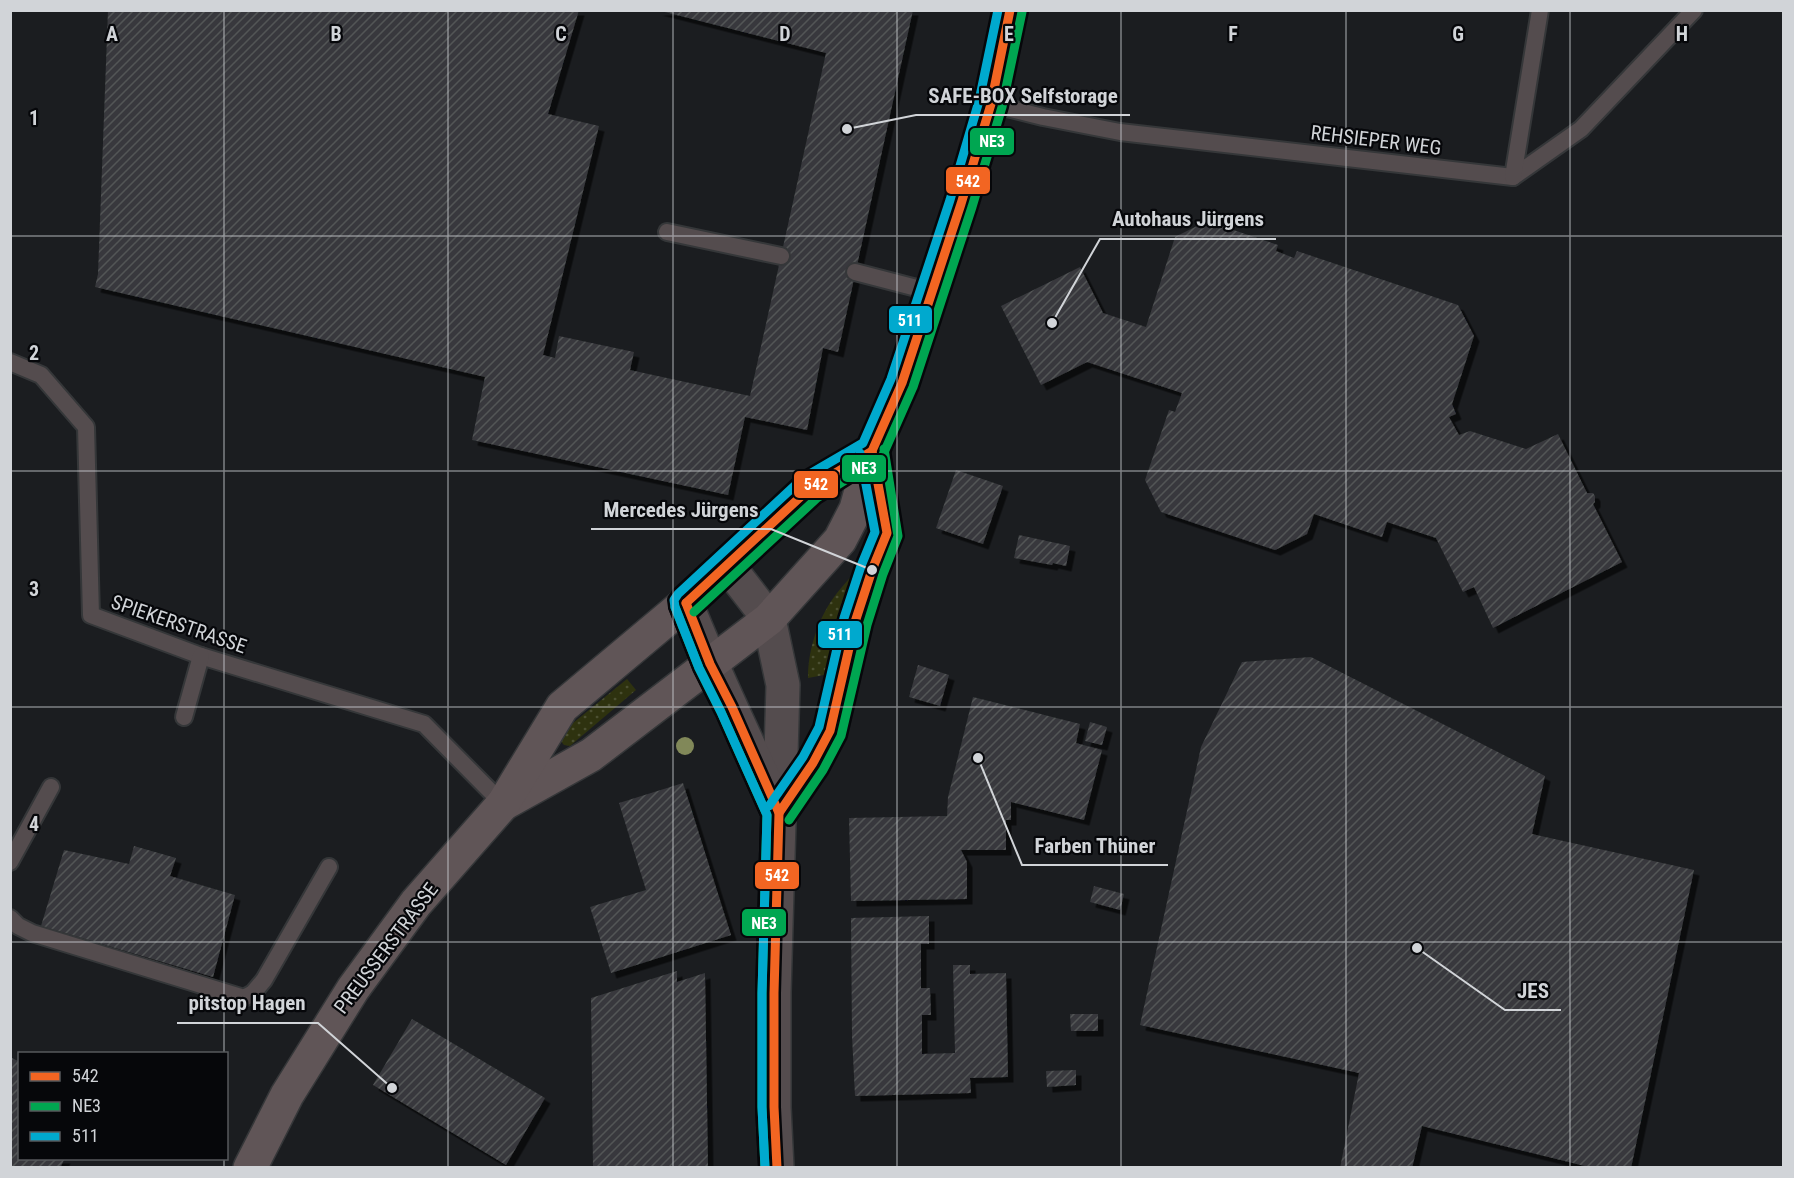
<svg xmlns="http://www.w3.org/2000/svg" width="1794" height="1178" viewBox="0 0 1794 1178" font-family="'Roboto Condensed',sans-serif">
  <style>
    .green { fill: url(#green-dots) }
    .building { fill: url(#building-hatch); filter: url(#shadow) }
    .lines { fill: none; stroke-linecap: round; stroke-linejoin: round }
    .lane-casing { stroke: #353739; stroke-width: 20 }
    .street-casing { stroke: #353739; stroke-width: 36 }
    .primary-casing { stroke: #353739; stroke-width: 36 }
    .lane { stroke: #544c4e; stroke-width: 16 }
    .street { stroke: #544c4e; stroke-width: 33 }
    .primary { stroke: #605557; stroke-width: 33 }
    .bus-1-casing { stroke: #06070a; stroke-width: 14 }
    .bus-2-casing { stroke: #06070a; stroke-width: 14 }
    .bus-3-casing { stroke: #06070a; stroke-width: 14 }
    .bus-1 { stroke: #f26522; stroke-width: 9 }
    .bus-2 { stroke: #00a651; stroke-width: 9 }
    .bus-3 { stroke: #00a9ce; stroke-width: 9 }
    .tree { fill: #818859 }
    .grid { fill: none; stroke: #d1d4d8; stroke-width: 1.5; stroke-opacity: 0.55 }
    .labels { text-anchor: middle; stroke-width: 4.5; stroke-linejoin: round; paint-order: stroke }
    .street-label { font-size: 20px; fill: #d1d4d8; stroke: #06070a }
    .grid-label { font-size: 20px; text-anchor: middle; font-weight: bold; fill: #d1d4d8; stroke: #06070a; stroke-width: 4.5; stroke-linejoin: round; paint-order: stroke }
    .leader { fill: none; stroke: #d1d4d8; stroke-width: 2 }
    .callout-dot { fill: #d1d4d8; stroke: #06070a; stroke-width: 2 }
    .callout-label { font-size: 21px; text-anchor: middle; font-weight: bold; fill: #d1d4d8; stroke: #06070a; stroke-width: 4.5; stroke-linejoin: round; paint-order: stroke }
    .line-badge { stroke: #06070a; stroke-width: 2 }
    .badge-label { font-size: 16px; text-anchor: middle; font-weight: bold; fill: #fff }
  </style>
  <defs>
    <pattern id="green-dots" width="8" height="8" patternUnits="userSpaceOnUse" patternTransform="scale(1.5)"><rect width="8" height="8" fill="#2e320f"/><path d="M2 2h.1M6 6h.1" fill="none" stroke="#4b4f31" stroke-width="1.8" stroke-linecap="round"/></pattern>
    <pattern id="building-hatch" width="6" height="6" patternUnits="userSpaceOnUse" patternTransform="scale(1.5)"><rect width="6" height="6" fill="#37393c"/><path d="M-1 1l2-2M0 6l6-6M5 7l2-2" fill="none" stroke="#535557"/></pattern>
    <filter id="shadow"><feDropShadow dx="5.5" dy="5.5" stdDeviation="0" flood-color="#0009"/></filter>
  </defs>
  <rect width="100%" height="100%" fill="#1b1d20"/>
  <g class="green">
    <path d="M859,567L862,570L847,616L832,679L824,675L808,678C808,648 819,616 837,593C844,584 852,576 859,567Z"/>
    <path d="M627,679L636,690L570,746L564,745L560,740L562,732Z"/>
  </g>
  <g class="building">
    <path d="M108,10H579L548,114L599,126L543,355L555,358L559,336L634,352L630,370L750,396L826,53L657,10H913L838,352L823,348L807,430L745,417L728,495L472,440L485,377L95,287L98,274Z"/>
    <path d="M1207,221L1278,245L1276,251L1294,258L1297,251L1458,305L1474,336L1452,404L1456,414L1449,417L1459,435L1470,431L1526,449L1558,434L1587,493H1593L1595,496V502L1593,504L1622,562L1493,628L1474,587L1463,592L1436,538L1387,522L1382,537L1314,514L1307,534L1275,550L1161,512L1145,480L1169,410L1175,412L1182,393L1087,362L1041,385L1001,306L1080,267L1103,313L1146,327L1175,237Z"/>
    <path d="M956,470L1003,486L983,544L936,528Z"/>
    <path d="M1019,535L1070,546L1066,566L1053,563L1052,565L1014,558Z"/>
    <path d="M1311,657L1545,776L1532,834L1694,870L1631,1168H1593L1422,1126L1412,1168H1340L1359,1073L1140,1025L1201,747L1242,662Z"/>
    <path d="M918,665L949,675L940,706L909,697Z"/>
    <path d="M973,697L1080,724L1076,743L1102,750L1084,820L1011,802V820H1006V850H961L967,862V899L851,901L849,818L947,816L948,797Z"/>
    <path d="M1090,722L1107,727L1102,745L1085,741Z"/>
    <path d="M683,783L731,935L611,973L590,907L646,890L619,803Z"/>
    <path d="M134,846L176,858L170,876L235,895L213,977L41,926L64,850L129,864Z"/>
    <path d="M1094,886L1124,894L1120,910L1090,902Z"/>
    <path d="M929,916V944H921V988H930L931,1015H922V1054L955,1053L953,965H970V974L1006,973L1008,1077L970,1078L971,1093L855,1096L852,1036L851,918Z"/>
    <path d="M677,971V982L705,973L708,1168H593L591,998Z"/>
    <path d="M1070,1014H1098V1031H1071Z"/>
    <path d="M412,1019L545,1098L506,1165L373,1085Z"/>
    <path d="M10,1057L20,1062V1158H65L60,1168H10Z"/>
    <path d="M1076,1070V1085L1047,1087L1046,1071Z"/>
  </g>
  <g class="lines">
    <g class="lane-casing">
      <g id="lane">
        <path d="M991,104L1043,117L1120,132L1513,177L1581,129L1694,10"/>
        <path d="M1513,177L1540,10"/>
        <path d="M667,232L781,256"/>
        <path d="M855,272L932,292"/>
        <path d="M10,362L41,375L86,427L91,615L201,656L424,724L503,804"/>
        <path d="M184,717L201,656"/>
        <path d="M784,805L813,763L830,731L855,622L872,570L887,533L875,467"/>
        <path d="M10,862L51,787"/>
        <path d="M10,918L18,926L32,933L244,998L253,993L264,980L329,867"/>
      </g>
    </g>
    <g class="street-casing">
      <g id="street">
        <path d="M728,566L769,619L783,685L774,993V1107L777,1168"/>
        <path d="M686,603C713,672 746,738 776,806"/>
      </g>
    </g>
    <g class="primary-casing">
      <g id="primary">
        <path d="M503,804L591,755L769,619L840,540L856,509L872,451L902,383L961,204L991,104L1010,10"/>
        <path d="M250,1168L287,1095L353,989L416,903L503,804L562,707L686,603L810,488L872,451"/>
      </g>
    </g>
    <use href="#lane" class="lane"/>
    <use href="#street" class="street"/>
    <use href="#primary" class="primary"/>
    <g class="bus-1-casing">
      <g id="bus-1">
        <path d="M686,603L810,488L872,451L902,383L961,204L991,104L1010,10"/>
        <path d="M686,603L710,664L732,707L779,813L774,993V1107L777,1168"/>
        <path d="M779,813L813,763L830,731L855,622L872,570L887,533L872,451"/>
      </g>
    </g>
    <g class="bus-2-casing">
      <g id="bus-2">
        <path d="M675,607L699,668L721,712L767,815L762,993V1107L765,1168"/>
        <path d="M694,612L817,498L882,457L913,387L972,207L1002,107L1022,12"/>
        <path d="M789,820L823,770L841,736L867,625L883,574L898,536L884,449"/>
      </g>
    </g>
    <g class="bus-3-casing">
      <g id="bus-3">
        <path d="M769,806L803,757L819,727L844,618L861,566L875,532L860,453"/>
        <path d="M765,1168L762,1107V993L767,815L721,712L699,668L675,607L674,600L678,594L803,478L863,443L891,379L950,200L979,101L998,10"/>
      </g>
    </g>
    <use href="#bus-1" class="bus-1"/>
    <use href="#bus-2" class="bus-2"/>
    <use href="#bus-3" class="bus-3"/>
  </g>
  <circle class="tree" cx="685" cy="746" r="9"/>
  <path class="grid" d="M224,10V1054M448,10V1168M673,10V1168M897,10V1168M1121,10V1168M1346,10V1168M1570,10V1168M10,236H1784M10,471H1784M10,707H1784M10,942H1784M224,1158V1168"/>
  <g class="labels">
    <g class="street-label">
      <text transform="translate(1376 140) rotate(7)" y="7">REHSIEPER WEG</text>
      <text transform="translate(179 624) rotate(19)" y="7">SPIEKERSTRASSE</text>
      <text transform="translate(386 948) rotate(-53)" y="7">PREUSSERSTRASSE</text>
    </g>
  </g>
  <g class="grid-label">
    <text x="112" y="41">A</text>
    <text x="336" y="41">B</text>
    <text x="561" y="41">C</text>
    <text x="785" y="41">D</text>
    <text x="1009" y="41">E</text>
    <text x="1233" y="41">F</text>
    <text x="1458" y="41">G</text>
    <text x="1682" y="41">H</text>
    <text x="34" y="125">1</text>
    <text x="34" y="360">2</text>
    <text x="34" y="596">3</text>
    <text x="34" y="831">4</text>
  </g>
  <path class="leader" d="M847 129L916 115H1130M1052 323L1100 239H1276M872 570L771 529H591M978 758L1022 865H1168M1417 948L1505 1010H1561M392 1088L318 1023H177"/>
  <g class="callout-dot">
    <circle cx="847" cy="129" r="6"/>
    <circle cx="1052" cy="323" r="6"/>
    <circle cx="872" cy="570" r="6"/>
    <circle cx="978" cy="758" r="6"/>
    <circle cx="1417" cy="948" r="6"/>
    <circle cx="392" cy="1088" r="6"/>
  </g>
  <g class="callout-label">
    <text x="1023" y="103">SAFE-BOX Selfstorage</text>
    <text x="1188" y="226">Autohaus Jürgens</text>
    <text x="681" y="517">Mercedes Jürgens</text>
    <text x="1095" y="853">Farben Thüner</text>
    <text x="1533" y="998">JES</text>
    <text x="247" y="1010">pitstop Hagen</text>
  </g>
  <g class="line-badge">
    <rect x="969" y="127" width="46" height="29" rx="6" fill="#00a651"/>
    <rect x="945" y="166" width="46" height="29" rx="6" fill="#f26522"/>
    <rect x="888" y="305" width="45" height="29" rx="6" fill="#00a9ce"/>
    <rect x="841" y="454" width="46" height="29" rx="6" fill="#00a651"/>
    <rect x="793" y="470" width="46" height="29" rx="6" fill="#f26522"/>
    <rect x="817" y="620" width="46" height="29" rx="6" fill="#00a9ce"/>
    <rect x="754" y="861" width="46" height="29" rx="6" fill="#f26522"/>
    <rect x="741" y="908" width="46" height="29" rx="6" fill="#00a651"/>
  </g>
  <g class="badge-label">
    <text x="992" y="147">NE3</text>
    <text x="968" y="187">542</text>
    <text x="910" y="326">511</text>
    <text x="864" y="474">NE3</text>
    <text x="816" y="490">542</text>
    <text x="840" y="640">511</text>
    <text x="777" y="881">542</text>
    <text x="764" y="929">NE3</text>
  </g>
  <rect width="1794" height="1178" fill="none" stroke="#d1d4d8" stroke-width="24"/>
  <rect x="18" y="1052" width="210" height="108" fill="#06070a" stroke="#57595c" stroke-width="1.5"/>
  <rect x="30" y="1072" width="30" height="9" fill="#f26522" stroke="#57595c" stroke-width="1.5"/>
  <text x="72" y="1082" font-size="18" fill="#d1d4d8">542</text>
  <rect x="30" y="1102" width="30" height="9" fill="#00a651" stroke="#57595c" stroke-width="1.5"/>
  <text x="72" y="1112" font-size="18" fill="#d1d4d8">NE3</text>
  <rect x="30" y="1132" width="30" height="9" fill="#00a9ce" stroke="#57595c" stroke-width="1.5"/>
  <text x="72" y="1142" font-size="18" fill="#d1d4d8">511</text>
</svg>
